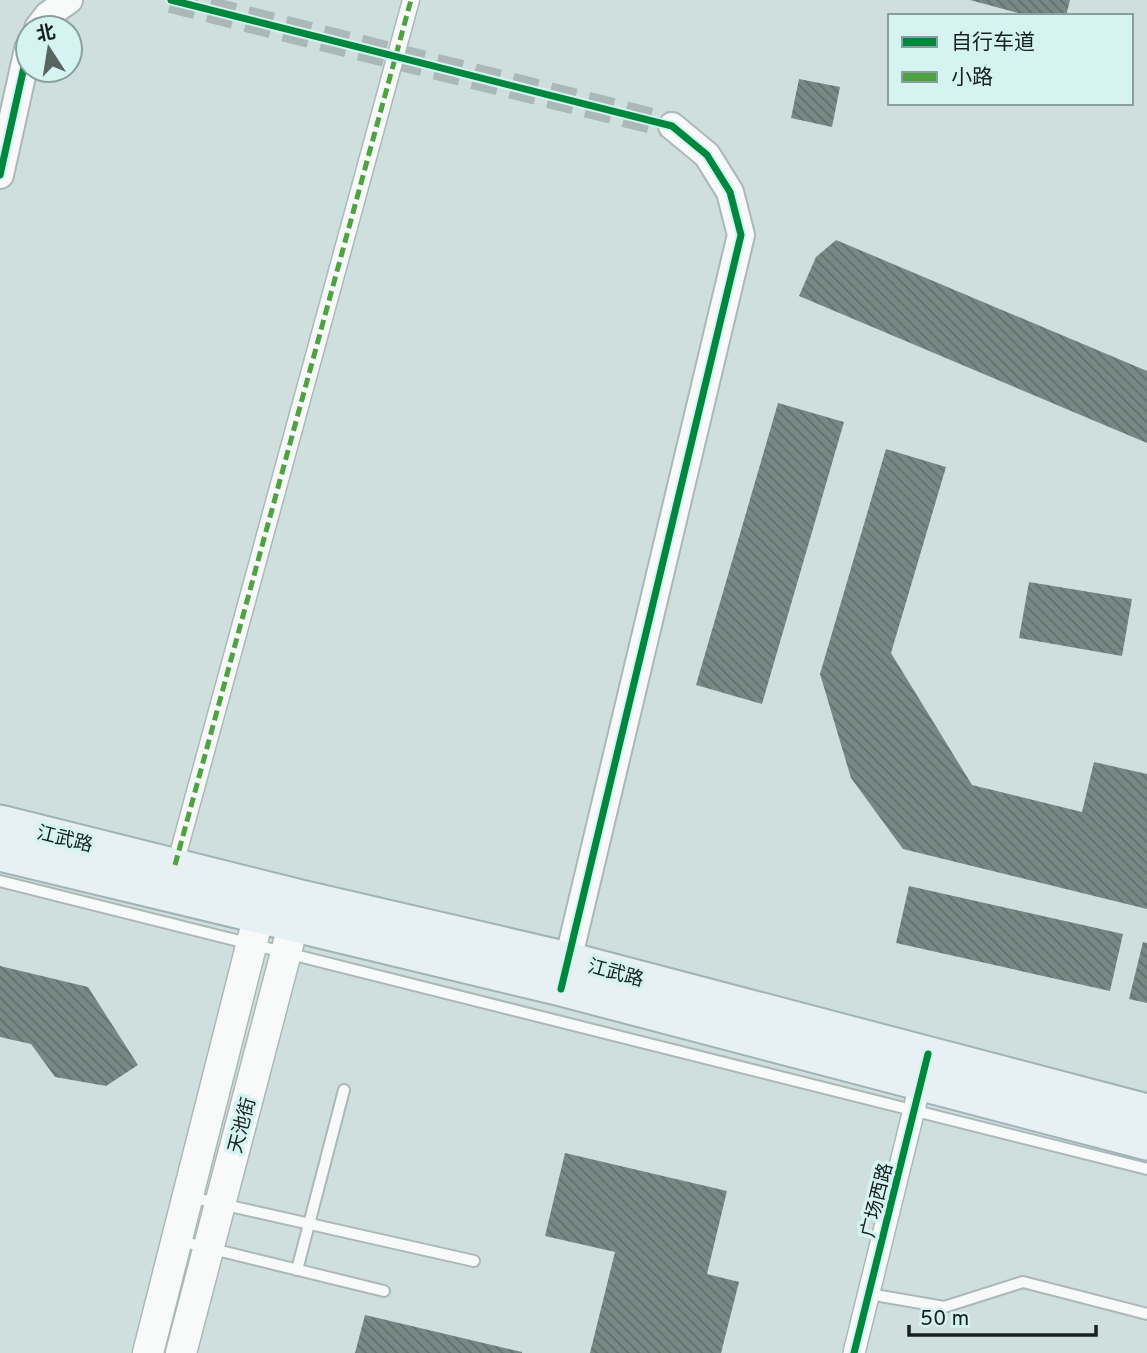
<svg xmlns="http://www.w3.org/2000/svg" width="1147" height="1353" viewBox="0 0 1147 1353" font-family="Overpass,'Noto Sans SC',sans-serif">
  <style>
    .building { fill: url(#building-back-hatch) }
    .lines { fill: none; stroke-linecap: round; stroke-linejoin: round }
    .tertiary-tunnel { stroke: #aab9b8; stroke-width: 26; stroke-dasharray: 26 13; stroke-linecap: butt }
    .service-casing { stroke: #acb8b8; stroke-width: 14 }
    .pedestrian-casing { stroke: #acb8b8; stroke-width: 19 }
    .minor-casing { stroke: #acb8b8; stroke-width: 24 }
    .tertiary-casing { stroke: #acb8b8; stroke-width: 30 }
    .secondary-casing { stroke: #acb8b8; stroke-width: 33 }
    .primary-casing { stroke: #a0b3b6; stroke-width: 37 }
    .service { stroke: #f8fafa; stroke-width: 10 }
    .pedestrian { stroke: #f8fafa; stroke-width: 16 }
    .minor { stroke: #f8fafa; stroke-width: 21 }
    .tertiary { stroke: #f8fafa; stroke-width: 26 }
    .secondary { stroke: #f8fafa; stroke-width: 30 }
    .primary { stroke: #e7f0f2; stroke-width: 33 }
    .quiet { stroke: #4ea241; stroke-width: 5; stroke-dasharray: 10 5; stroke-linecap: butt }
    .cycleway-casing { stroke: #d5f3f1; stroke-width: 11 }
    .cycleway { stroke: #00873e; stroke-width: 7 }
    .labels { text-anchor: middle; stroke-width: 7; stroke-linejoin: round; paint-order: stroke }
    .street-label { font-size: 19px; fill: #162120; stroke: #d5f3f1 }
  </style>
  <defs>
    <pattern id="building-back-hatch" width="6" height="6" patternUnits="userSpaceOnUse" patternTransform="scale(1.75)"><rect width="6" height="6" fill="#778984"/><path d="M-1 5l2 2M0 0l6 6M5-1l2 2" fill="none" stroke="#61706c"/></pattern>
  </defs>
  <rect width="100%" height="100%" fill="#cfdfde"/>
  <g class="building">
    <path d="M970,0H1070L1066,16H1029Z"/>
    <path d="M799,79L840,87L832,127L791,118Z"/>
    <path d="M836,240L1147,371V443L799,296L816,257Z"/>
    <path d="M778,403L844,422L762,704L696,685Z"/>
    <path d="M886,449L946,467L891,653L972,785L1082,812L1094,762L1147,774V909L903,849L851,778L820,674Z"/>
    <path d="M1029,582L1132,599L1122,656L1019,638Z"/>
    <path d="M909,886L1123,934L1110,991L896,943Z"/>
    <path d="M1143,942L1147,943V1003L1129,999Z"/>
    <path d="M0,966L88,987L138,1065L106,1086L55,1077L31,1044L0,1037Z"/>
    <path d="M565,1153L727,1191L707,1274L739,1282L721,1353H590L615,1252L545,1236Z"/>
    <path d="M365,1315L522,1352V1353H355Z"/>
  </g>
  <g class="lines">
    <path class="tertiary-tunnel" d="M171,0L672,126"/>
    <g class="service-casing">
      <g id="service">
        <path d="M0,881L1147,1169"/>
        <path d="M190,1197L474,1261"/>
        <path d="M180,1241L384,1291"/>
        <path d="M297,1270L344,1090"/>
        <path d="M869,1294L944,1307L1023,1282L1147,1314"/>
      </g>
    </g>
    <g class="pedestrian-casing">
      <path id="pedestrian" d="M175,865L411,0"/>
    </g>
    <g class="minor-casing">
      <path id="minor" d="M854,1353L923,1073"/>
    </g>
    <g class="tertiary-casing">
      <g id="tertiary">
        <path d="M38,28L48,15L69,0"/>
        <path d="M0,175L28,49"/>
        <path d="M564,977L741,235L730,192L707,155L672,126"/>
      </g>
    </g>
    <g class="secondary-casing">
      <g id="secondary">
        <path d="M148,1353L264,895"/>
        <path d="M181,1353L299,903"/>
      </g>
    </g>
    <g class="primary-casing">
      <g id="primary">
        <path d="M0,822L301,897L568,959L1147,1111"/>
        <path d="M0,854L561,989L1147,1143"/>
      </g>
    </g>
    <use href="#service" class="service"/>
    <use href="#pedestrian" class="pedestrian"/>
    <use href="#minor" class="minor"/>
    <use href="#tertiary" class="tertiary"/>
    <use href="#secondary" class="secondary"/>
    <use href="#primary" class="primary"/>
    <path class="quiet" d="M175,865L411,0"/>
    <g class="cycleway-casing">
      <g id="cycleway">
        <path d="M171,0L672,126L707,155L730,192L741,235L561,989"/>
        <path d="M0,175L28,49"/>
        <path d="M854,1353L928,1054"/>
      </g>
    </g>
    <use href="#cycleway" class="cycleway"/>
  </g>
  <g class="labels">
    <g class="street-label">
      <text transform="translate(65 838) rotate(14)" y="7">江武路</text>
      <text transform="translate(616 972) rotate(15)" y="7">江武路</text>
      <text transform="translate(241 1125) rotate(-75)" y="7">天池街</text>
      <text transform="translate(876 1200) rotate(-76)" y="7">广场西路</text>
    </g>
  </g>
  <rect x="888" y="14" width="245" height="91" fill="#d5f3f1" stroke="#899f9d" stroke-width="2"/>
  <rect x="902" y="37" width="35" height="10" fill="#00873e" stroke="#899f9d" stroke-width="2"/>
  <text x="951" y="49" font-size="21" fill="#162120">自行车道</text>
  <rect x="902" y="72" width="35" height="10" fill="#4ea241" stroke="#899f9d" stroke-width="2"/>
  <text x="951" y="84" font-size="21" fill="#162120">小路</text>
  <g transform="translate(49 49) rotate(348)"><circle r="33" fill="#d5f3f1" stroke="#899f9d" stroke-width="2"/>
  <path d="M0-5L12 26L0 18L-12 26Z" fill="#576462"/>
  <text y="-10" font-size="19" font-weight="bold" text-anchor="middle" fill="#162120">北</text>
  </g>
  <path d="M909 1325v10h187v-10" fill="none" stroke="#162120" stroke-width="3.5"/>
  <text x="920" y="1325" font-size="21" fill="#162120" stroke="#d5f3f1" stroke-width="5" paint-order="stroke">50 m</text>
</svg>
